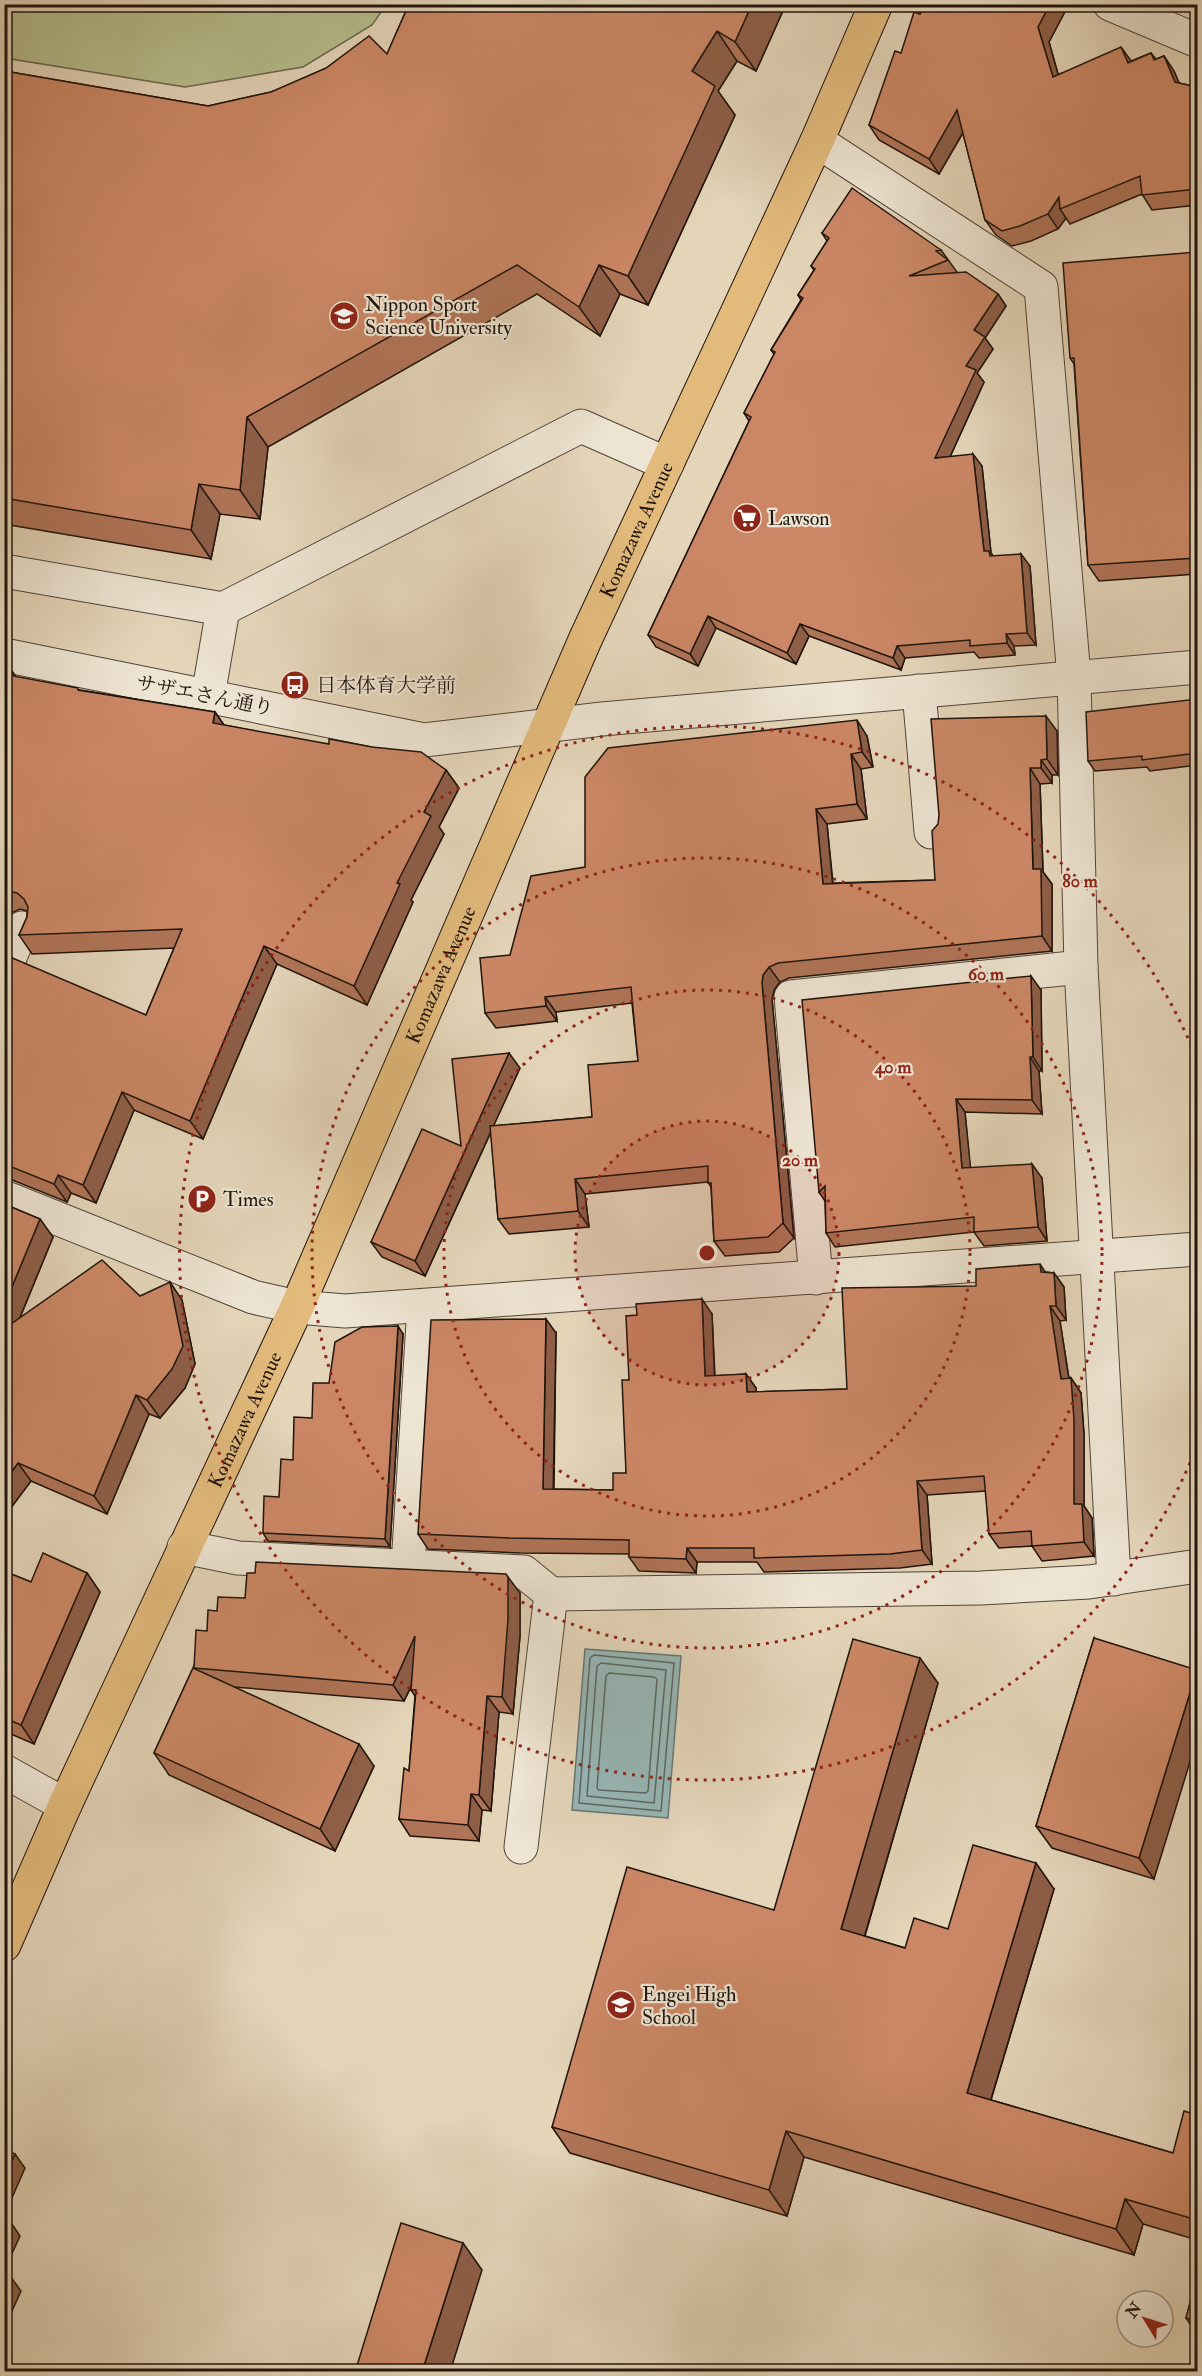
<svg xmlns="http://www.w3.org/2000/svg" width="1202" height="2376" viewBox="0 0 1202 2376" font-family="'IM FELL Double Pica','Noto Serif JP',serif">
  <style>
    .green { fill: #b6bd8e; stroke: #6b684e; stroke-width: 1.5 }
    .water { fill: #97b7b7; stroke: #677673; stroke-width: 1.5 }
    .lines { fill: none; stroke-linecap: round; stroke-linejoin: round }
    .shore { stroke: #5c6662; stroke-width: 1.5 }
    .minor-casing { stroke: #514438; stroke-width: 35 }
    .major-casing { stroke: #20140d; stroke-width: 35 }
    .minor { stroke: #ede4d2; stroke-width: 33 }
    .major { stroke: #e2ba7c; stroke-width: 33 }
    .wall { fill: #af7457; stroke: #20140d; stroke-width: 1.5 }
    .shaded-wall { fill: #8e5e47; stroke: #20140d; stroke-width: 1.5 }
    .building { fill: #cb8765; stroke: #20140d; stroke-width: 1.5 }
    .ring { fill: none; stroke: #8f2418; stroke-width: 3; stroke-dasharray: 3 6 }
    .labels { text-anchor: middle; stroke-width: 4.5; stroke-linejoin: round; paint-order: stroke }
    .poi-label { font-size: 20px; fill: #20140d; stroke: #ede4d2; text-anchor: start }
    .street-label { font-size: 20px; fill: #20140d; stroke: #ede4d2 }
    .centre { fill: #8f2418; stroke: #ede4d2; stroke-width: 3 }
    .ring-label { font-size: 18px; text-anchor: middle; font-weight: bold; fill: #8f2418; stroke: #ede4d2; stroke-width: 4.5; stroke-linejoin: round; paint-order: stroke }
  </style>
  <rect width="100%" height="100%" fill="#e4d5b9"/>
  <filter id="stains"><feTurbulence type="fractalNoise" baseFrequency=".00333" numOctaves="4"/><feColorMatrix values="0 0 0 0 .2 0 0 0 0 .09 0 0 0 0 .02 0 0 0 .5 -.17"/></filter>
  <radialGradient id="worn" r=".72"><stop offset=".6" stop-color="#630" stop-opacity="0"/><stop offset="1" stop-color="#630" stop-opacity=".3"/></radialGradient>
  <path class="green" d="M4,5L5,4L386,5L372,25L303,67L185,87L5,58Z"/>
  <path class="water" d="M585,1649L681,1656L668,1818L572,1810Z"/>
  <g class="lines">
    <g class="shore">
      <path d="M594,1655L674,1663L661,1811L579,1803L590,1658Z"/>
      <path d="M601,1663L666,1670L654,1803L587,1796L597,1666Z"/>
      <path d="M609,1673L654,1677L657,1679L648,1791L646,1793L599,1790L597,1788L606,1676Z"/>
    </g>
    <g class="minor-casing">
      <g id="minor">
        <path d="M1110,4L1198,41"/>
        <path d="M817,141L1041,287L1074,677L1081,967L1114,1579"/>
        <path d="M4,571L223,609"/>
        <path d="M4,655L424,740L602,719L1198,667"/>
        <path d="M919,691L931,832"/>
        <path d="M208,696L223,609L581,426L667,464"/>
        <path d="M4,972L22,928"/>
        <path d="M4,1197L253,1297L297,1307L345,1311L1198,1249"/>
        <path d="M816,1278L791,997L1081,967"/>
        <path d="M184,1547L238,1558L524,1572L551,1594L981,1588L1089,1582L1198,1566"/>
        <path d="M408,1566L424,1306"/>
        <path d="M4,1771L65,1805"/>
        <path d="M521,1847L551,1594"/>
      </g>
    </g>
    <g class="major-casing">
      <g id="major">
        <path id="s1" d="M4,1945L65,1805L297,1307L585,640L817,141L876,4"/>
      </g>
    </g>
    <use href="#minor" class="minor"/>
    <use href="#major" class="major"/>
  </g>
  <g class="wall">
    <path d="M409,4H786L756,71L737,61L718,91L735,115L648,305L620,294L600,336L537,294L268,447L260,519L220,514L211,559L4,524V71L208,106L271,92L387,54Z"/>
    <path d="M924,4H1069L1049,42L1058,74L1131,61L1151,53L1156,59L1164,56L1174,71L1179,83L1197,87V205L1152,210L1142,194L1070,224L1066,218L1058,229L1031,241L1012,246L996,235L985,220L963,133L939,174L879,140L869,125L901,53Z"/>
    <path d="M822,233L941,250L957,272L954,273L998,294L1006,306L985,338L993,349L977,373L984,382L950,457L982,466L991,553L993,556L1030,566L1036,645L1014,646L1015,655L979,658L974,652L905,658L901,670L809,636L796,664L716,628L698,666L656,647L648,635L749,421L744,413L774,354L771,350L801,300L798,295L814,270L811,266L827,241Z"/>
    <path d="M1197,252V574L1099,581L1088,565L1074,364L1070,358Z"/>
    <path d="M4,667L16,677L80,690L215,712L224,725L446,770L459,788L439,827L444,834L411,900L413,902L367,1005L277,964L203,1139L134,1110L96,1203L71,1193L67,1202L10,1179H4V965L146,1015L174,948L32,954L19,935L27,917V911L20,909L11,913L4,921Z"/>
    <path d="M1197,699V765L1150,771L1147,767L1095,771L1088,761Z"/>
    <path d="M1057,731L1058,775H1052V783L1040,784L1043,872L1052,884V951L789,978L780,982L774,990L772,999L794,1238L779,1252L725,1256L714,1241L711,1187L708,1182L585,1194L589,1227L509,1234L498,1219L491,1132L425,1276L382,1257L371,1242L461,1146L520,1068L493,1126L592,1117L638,1061L632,1003L556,1012L557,1021L496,1028L485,1013L510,955L585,867L867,736L873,767L861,769L867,819L827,824L833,883L935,880Z"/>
    <path d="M1041,990L1042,1071H1039L1042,1114L965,1112L970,1168L1042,1178L1047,1241L984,1246L974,1232L835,1247L826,1233L825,1201L819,1192Z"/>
    <path d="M4,1204L40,1219L53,1237L20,1318L140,1296L182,1300L195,1364L185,1388L160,1418L149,1414L107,1514L31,1481L4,1517Z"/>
    <path d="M1046,1272L1054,1273L1064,1287L1066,1320L1060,1321L1069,1378H1071L1081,1393L1084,1434V1506L1092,1518L1094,1556L1042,1561L1032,1546L999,1548L989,1534L986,1491L927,1495L932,1564L900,1568L764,1572L757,1562H697L696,1573L639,1571L629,1557V1554L520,1553L428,1549L418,1534L556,1333L554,1489L613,1490L626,1473L629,1380L712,1314L715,1376L746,1374L756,1388V1392L847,1389L976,1286Z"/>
    <path d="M403,1334L390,1547L268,1541L263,1533L279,1497L293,1460L329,1383Z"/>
    <path d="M4,1571L31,1582L87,1573L100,1592L34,1744L4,1731Z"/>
    <path d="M520,1593V1636L513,1714L499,1712L491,1811L482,1810L479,1841L410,1836L399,1819L409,1771L415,1696L411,1690V1687L404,1701L234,1687L374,1766L335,1851L169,1775L154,1753L193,1668L207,1631L217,1611L245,1598Z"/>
    <path d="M1094,1638L1154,1879L1052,1848L1036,1826Z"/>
    <path d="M938,1683L865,1936L905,1948L948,1929L1054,1889L991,2100L1173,2153L1197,2115V2240L1143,2224L1134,2255L804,2157L787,2216L570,2153L552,2127L774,1910Z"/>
    <path d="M1197,2277V2334L1186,2318Z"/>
  </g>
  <g class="shaded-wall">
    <path d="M752,4H786L756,71L735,42Z"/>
    <path d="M1050,4H1069L1049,42L1063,92L1053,77L1038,27Z"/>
    <path d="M717,31L737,61L718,91L735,115L648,305L628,276L692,71Z"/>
    <path d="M1121,47L1132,62L1128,63Z"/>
    <path d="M1164,56L1174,71L1185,97L1175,82Z"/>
    <path d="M957,110L967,125L939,174L929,159Z"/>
    <path d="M1059,197L1060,209L1066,218L1058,229L1048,214Z"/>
    <path d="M599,265L620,294L600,336L579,307Z"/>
    <path d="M998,294L1006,306L985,338L993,349L977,373L984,382L944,470L935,458L966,366L974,330Z"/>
    <path d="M247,417L268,447L260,519L240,490Z"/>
    <path d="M973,454L982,466L991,553L998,563L984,551Z"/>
    <path d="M199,484L220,514L211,559L191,530Z"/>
    <path d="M1021,554L1030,566L1036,645L1027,633Z"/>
    <path d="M708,616L716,628L698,666L690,654Z"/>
    <path d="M800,624L809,636L796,664L787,653Z"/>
    <path d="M1006,634L1014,646L1015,655L1007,643Z"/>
    <path d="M897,646L905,658L901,670L893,658Z"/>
    <path d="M10,668L23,687L8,675Z"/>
    <path d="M215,712L228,731L213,723Z"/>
    <path d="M1046,716L1057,731L1058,775L1047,759Z"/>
    <path d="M857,720L867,736L873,767L862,752Z"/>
    <path d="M851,754L861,769L867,819L857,804Z"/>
    <path d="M1041,760L1052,775V783L1041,768Z"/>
    <path d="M1030,768L1040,784L1043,872L1052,884V951L1042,936L1033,869Z"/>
    <path d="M446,770L459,788L439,827L444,834L411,900L413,902L367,1005L354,986L397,883L424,812Z"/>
    <path d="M816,809L827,824L834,899L823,884Z"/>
    <path d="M4,904L11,913L4,921Z"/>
    <path d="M264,946L277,964L203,1139L190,1121Z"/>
    <path d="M769,967L780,982L774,990L772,999L794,1238L783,1223L762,983L763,975Z"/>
    <path d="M1031,976L1041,990L1042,1071L1033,1057Z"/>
    <path d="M545,997L556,1012L557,1021L546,1006Z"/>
    <path d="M509,1053L520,1068L425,1276L415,1261Z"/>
    <path d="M1030,1057L1039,1071L1042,1114L1032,1100Z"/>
    <path d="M122,1092L134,1110L96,1203L83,1185Z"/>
    <path d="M956,1099L965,1112L972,1182L962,1168Z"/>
    <path d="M1032,1164L1042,1178L1047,1241L1038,1227Z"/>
    <path d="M58,1175L71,1193L67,1202L54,1184Z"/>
    <path d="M575,1179L585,1194L589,1227L578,1211Z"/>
    <path d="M40,1219L53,1237L4,1356V1306Z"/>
    <path d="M1040,1264L1050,1279L1041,1272Z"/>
    <path d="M1054,1273L1064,1287L1066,1320L1056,1306Z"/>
    <path d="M170,1282L182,1300L195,1364L185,1388L160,1418L147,1400Z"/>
    <path d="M702,1299L712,1314L715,1390L705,1376Z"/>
    <path d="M1050,1306L1060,1321L1071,1393L1061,1379Z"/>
    <path d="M546,1319L556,1333L553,1503L543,1489Z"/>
    <path d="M398,1326L403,1334L390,1547L385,1539Z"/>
    <path d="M746,1374L756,1388L757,1406L747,1392Z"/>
    <path d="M1071,1378L1081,1393L1084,1434V1506L1092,1518L1094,1556L1084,1542L1074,1504Z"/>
    <path d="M136,1395L149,1414L107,1514L94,1496Z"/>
    <path d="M18,1463L31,1481L4,1517V1482Z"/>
    <path d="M917,1481L927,1495L932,1564L922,1550Z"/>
    <path d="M687,1548L697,1562L696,1573L686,1559Z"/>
    <path d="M87,1573L100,1592L34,1744L21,1725Z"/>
    <path d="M508,1577L520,1593V1636L513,1714L502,1697Z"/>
    <path d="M415,1636L427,1653L404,1701L393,1685Z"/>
    <path d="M920,1658L938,1683L859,1955L841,1929Z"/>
    <path d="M1197,1670V1739L1154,1879L1139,1858Z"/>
    <path d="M487,1696L499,1712L491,1811L479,1795Z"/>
    <path d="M359,1744L374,1766L335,1851L320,1829Z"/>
    <path d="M471,1794L482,1810L479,1841L468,1825Z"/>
    <path d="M1036,1863L1054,1889L985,2119L967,2093Z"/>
    <path d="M786,2131L804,2157L787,2216L769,2190Z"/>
    <path d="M15,2154L25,2168L4,2216V2178Z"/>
    <path d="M1125,2199L1143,2224L1134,2255L1116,2229Z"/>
    <path d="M10,2221L20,2236L4,2271V2233Z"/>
    <path d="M463,2243L482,2270L450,2372H422Z"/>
    <path d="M10,2276L21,2291L4,2329V2290Z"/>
  </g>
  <g class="building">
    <path d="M409,4H752L735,42L717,31L692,71L715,86L628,276L599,265L579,307L517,265L247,417L240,490L199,484L191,530L4,498V71L208,106L271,92L326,68L369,36L387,54Z"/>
    <path d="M924,4H1050L1038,27L1053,77L1121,47L1128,63L1151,53L1154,60L1164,56L1175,82L1197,87V189L1142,195L1140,176L1060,209L1059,197L1048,214L1020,226L1002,231L985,220L957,110L929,159L869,125L895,51L901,53L914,12L920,14Z"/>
    <path d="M852,188L941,250L936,251L948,260L909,276L966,272L998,294L974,330L985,337L966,366L976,370L935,458L973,454L984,551H989L990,556L1021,554L1027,633L1006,634L1007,643L970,646V640L897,646L893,658L800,624L787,653L708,616L690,654L648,635L751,417L744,413L775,352L771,350L803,298L798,295L815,269L811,266L829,238L822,233Z"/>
    <path d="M1197,252V558L1088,565L1074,358H1070L1063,263Z"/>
    <path d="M4,667L10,668L8,675L78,688V690L215,712L213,723L329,744V739L372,747L421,752L446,770L424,812L431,816L397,883L400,884L354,986L264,946L190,1121L122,1092L83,1185L58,1175L54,1184L4,1164V965L10,957L146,1015L182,929L19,935L27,917L28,907L24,899L17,893L7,891L4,892Z"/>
    <path d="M1197,699V753L1142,760V756L1088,761L1086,712Z"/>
    <path d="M1046,716L1047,759L1041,760V768H1030L1033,869H1041L1042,936L778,963L769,967L763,975L762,983L783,1223L768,1237L714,1241L711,1183H708V1166L575,1179L578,1211L498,1219L490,1126L592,1117L588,1065L638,1061L631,987L545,997L546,1006L485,1013L480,958L510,955L531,876L585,867V777L608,748L857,720L862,752L851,754L857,804L816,809L823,884L935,880L932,831L938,824L939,815L931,719Z"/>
    <path d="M1031,976L1033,1057H1030L1032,1100L956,1099L962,1168L1032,1164L1038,1227L974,1232V1217L826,1233L825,1186L819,1192L802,1000Z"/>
    <path d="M509,1053L415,1261L371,1242L422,1129L461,1146L452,1059Z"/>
    <path d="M4,1204L40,1219L4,1306Z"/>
    <path d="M102,1260L140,1296L170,1282L183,1346L172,1369L147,1400L136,1395L94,1496L18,1463L4,1482V1329Z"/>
    <path d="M1040,1264L1041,1272L1054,1273L1056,1306H1050L1061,1379L1071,1378L1074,1420V1504H1082L1084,1542L1032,1546L1031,1531L989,1534L984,1476L917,1481L922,1550L890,1554L754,1558V1548H687L686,1559L629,1557V1540L510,1538L418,1534L431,1320L546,1319L543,1489L613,1490V1473H626L622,1380H629L626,1316L637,1315L636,1304L702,1299L705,1376L746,1374L747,1392L847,1389L842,1288L976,1286V1269Z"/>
    <path d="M398,1326L385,1539L263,1533L264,1496L279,1497L281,1459L293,1460L294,1417L312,1418L313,1383H329L335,1342L362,1327Z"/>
    <path d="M43,1553L87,1573L21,1725L4,1718V1571L31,1582Z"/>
    <path d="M256,1562L506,1574L508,1577V1619L502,1697L487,1696L479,1795L471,1794L468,1825L399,1819L404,1768L409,1771L416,1690H411L415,1636L393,1685L194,1668L196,1630L207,1631L208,1610L217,1611L218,1597L245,1598L247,1573H255Z"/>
    <path d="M1094,1638L1197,1670L1139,1858L1036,1826Z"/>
    <path d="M853,1639L920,1658L841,1929L905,1948L914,1918L948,1929L973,1845L1036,1863L967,2093L1173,2153L1184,2111L1197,2115V2220L1125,2199L1116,2229L786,2131L769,2190L552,2127L627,1867L774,1910Z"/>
    <path d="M193,1668L359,1744L320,1829L154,1753Z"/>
    <path d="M4,2149L15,2154L4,2178Z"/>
    <path d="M4,2219L10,2221L4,2233Z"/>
    <path d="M401,2223L463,2243L422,2372H355Z"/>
    <path d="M4,2274L10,2276L4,2290Z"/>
    <path d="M1197,2277V2321L1186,2318Z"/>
  </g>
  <circle cx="707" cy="1253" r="132" fill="#8f2418" fill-opacity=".12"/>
  <g class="ring">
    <circle cx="707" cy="1253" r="132"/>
    <circle cx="707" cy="1253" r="263"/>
    <circle cx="707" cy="1253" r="395"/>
    <path d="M1197 1446A527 527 0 1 1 1197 1060"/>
  </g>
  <defs>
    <g id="university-disc" transform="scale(1.5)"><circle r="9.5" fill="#8f2418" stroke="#ede4d2"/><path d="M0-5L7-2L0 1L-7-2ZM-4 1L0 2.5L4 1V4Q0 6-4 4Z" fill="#fff"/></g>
    <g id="supermarket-disc" transform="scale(1.5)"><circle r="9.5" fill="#8f2418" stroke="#ede4d2"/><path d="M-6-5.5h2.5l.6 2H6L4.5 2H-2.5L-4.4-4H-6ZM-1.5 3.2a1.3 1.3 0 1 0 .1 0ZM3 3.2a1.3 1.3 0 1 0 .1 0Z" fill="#fff"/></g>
    <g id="bus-disc" transform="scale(1.5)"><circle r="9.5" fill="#8f2418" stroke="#ede4d2"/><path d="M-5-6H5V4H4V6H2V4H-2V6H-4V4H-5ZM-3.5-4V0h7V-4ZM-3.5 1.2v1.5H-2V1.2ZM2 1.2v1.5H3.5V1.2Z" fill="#fff"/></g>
    <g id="parking-disc" transform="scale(1.5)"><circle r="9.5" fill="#8f2418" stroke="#ede4d2"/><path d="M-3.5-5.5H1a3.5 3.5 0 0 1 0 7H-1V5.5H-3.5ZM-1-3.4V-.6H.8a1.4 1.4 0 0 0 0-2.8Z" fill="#fff"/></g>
    <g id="school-disc" transform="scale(1.5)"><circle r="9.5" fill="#8f2418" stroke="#ede4d2"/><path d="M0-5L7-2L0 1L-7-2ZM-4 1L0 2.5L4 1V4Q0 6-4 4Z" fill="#fff"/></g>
  </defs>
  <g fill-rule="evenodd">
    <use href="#university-disc" x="344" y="316"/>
    <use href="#supermarket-disc" x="747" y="518"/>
    <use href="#bus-disc" x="295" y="685"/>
    <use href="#parking-disc" x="202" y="1199"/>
    <use href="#school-disc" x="621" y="2005"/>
  </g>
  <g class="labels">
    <g class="poi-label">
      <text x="365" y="311">Nippon Sport<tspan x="365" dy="23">Science University</tspan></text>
      <text x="768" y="525">Lawson</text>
      <text x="316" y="692">日本体育大学前</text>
      <text x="223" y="1206">Times</text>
      <text x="642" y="2001">Engei High<tspan x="642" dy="23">School</tspan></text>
    </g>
    <g class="street-label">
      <text dy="7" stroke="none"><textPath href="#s1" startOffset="1550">Komazawa Avenue</textPath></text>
      <text transform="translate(205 695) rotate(11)" y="7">サザエさん通り</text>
      <text dy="7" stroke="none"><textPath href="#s1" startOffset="1064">Komazawa Avenue</textPath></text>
      <text dy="7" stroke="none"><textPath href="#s1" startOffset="578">Komazawa Avenue</textPath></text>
    </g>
  </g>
  <circle cx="707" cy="1253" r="9" class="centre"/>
  <g class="ring-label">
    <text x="1080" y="887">80 m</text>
    <text x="986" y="980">60 m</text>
    <text x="893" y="1073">40 m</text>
    <text x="800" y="1166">20 m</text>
  </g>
  <rect width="1202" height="2376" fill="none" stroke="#e4d5b9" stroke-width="24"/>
  <rect x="6" y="6" width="1190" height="2364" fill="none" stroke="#20140d" stroke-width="3"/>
  <rect x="12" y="12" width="1178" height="2352" fill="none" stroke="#20140d" stroke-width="1.5"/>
  <g transform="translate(1145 2319) rotate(308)"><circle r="28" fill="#ede4d2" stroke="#9b9183" stroke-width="1.5"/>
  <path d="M0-4.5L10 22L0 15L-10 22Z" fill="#8f2418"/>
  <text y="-9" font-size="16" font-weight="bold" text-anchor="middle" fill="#20140d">N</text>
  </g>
  <rect width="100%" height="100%" filter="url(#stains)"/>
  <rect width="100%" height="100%" fill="url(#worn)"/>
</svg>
